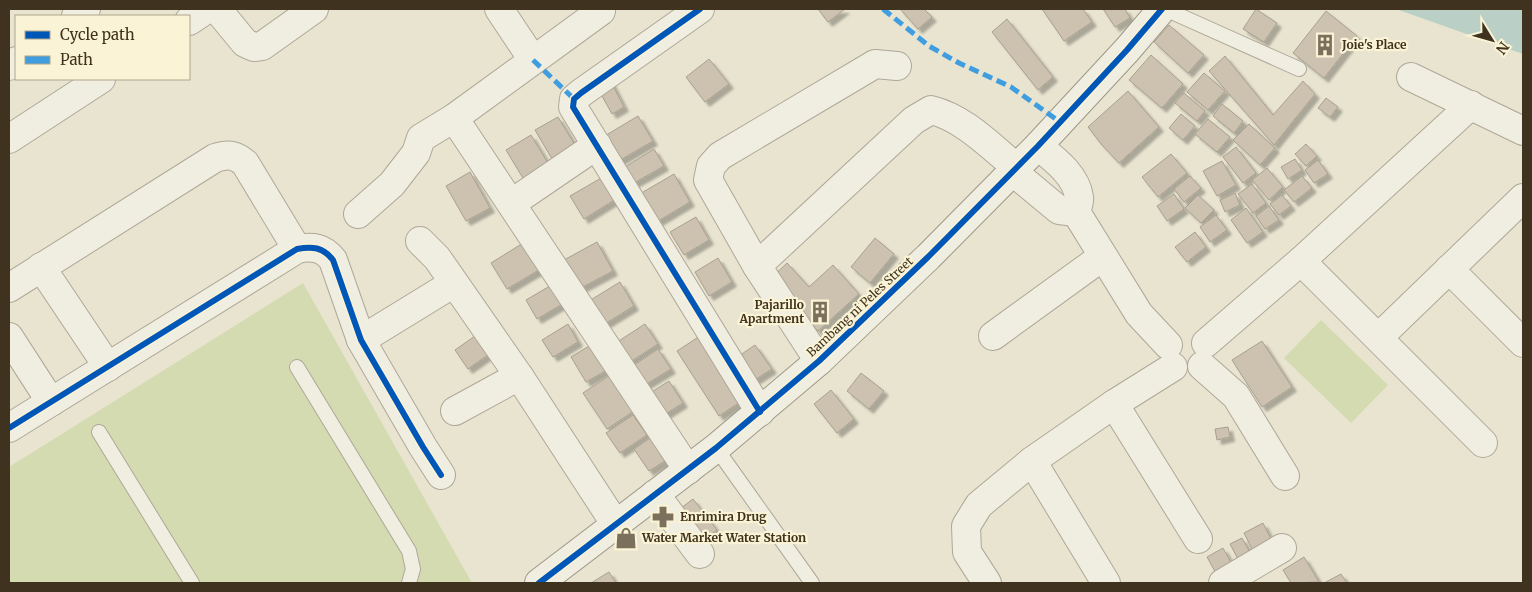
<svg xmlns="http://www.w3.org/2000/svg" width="1532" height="592" viewBox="0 0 1532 592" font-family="Merriweather,serif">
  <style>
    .green { fill: #d5dbb1 }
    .water { fill: #bacfc5 }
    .building { fill: #cdc2b0; stroke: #a99f8e; filter: url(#shadow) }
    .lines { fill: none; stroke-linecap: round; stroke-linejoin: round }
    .lane-casing { stroke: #aea898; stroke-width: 16 }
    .street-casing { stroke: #aea898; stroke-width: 30 }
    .secondary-casing { stroke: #9e9888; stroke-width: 30 }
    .lane { stroke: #f0ede1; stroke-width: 14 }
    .street { stroke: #f0ede1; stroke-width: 28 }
    .secondary { stroke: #f0ede1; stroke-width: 28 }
    .quiet { stroke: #3f9de0; stroke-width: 5; stroke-dasharray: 10 5; stroke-linecap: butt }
    .cycleway-casing { stroke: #faf3d5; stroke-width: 9 }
    .cycleway { stroke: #0057b8; stroke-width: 6 }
    .labels { text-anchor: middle; stroke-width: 4.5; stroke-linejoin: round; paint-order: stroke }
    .poi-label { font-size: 12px; font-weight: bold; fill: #3f321e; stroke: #faf3d5; text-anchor: start }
    .street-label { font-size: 12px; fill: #3f321e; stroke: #faf3d5 }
  </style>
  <defs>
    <filter id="shadow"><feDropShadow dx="4.5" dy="4.5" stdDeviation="1" flood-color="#0004"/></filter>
  </defs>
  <rect width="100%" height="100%" fill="#e8e4d0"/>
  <g class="green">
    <path d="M303,283L472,583H9V467Z"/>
    <path d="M1321,320L1388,385L1351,423L1284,358Z"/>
  </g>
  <path class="water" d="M1396,9H1523V54Z"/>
  <g class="building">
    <path d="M818,9H845L828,22Z"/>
    <path d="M900,9H924L932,17L918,29Z"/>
    <path d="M1042,9H1083L1092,22L1064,41Z"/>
    <path d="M1103,9H1125L1130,18L1115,27Z"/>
    <path d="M1256,9L1277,23L1264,42L1243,29Z"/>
    <path d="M1326,11L1357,36L1324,78L1293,53Z"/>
    <path d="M1007,19L1053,77L1038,90L992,32Z"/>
    <path d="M1169,25L1204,55L1188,73L1154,42Z"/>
    <path d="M1151,55L1183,84L1162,108L1129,80Z"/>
    <path d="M1225,56L1273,115L1303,81L1315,94L1274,145L1209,71Z"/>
    <path d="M709,59L729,84L705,102L686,77Z"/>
    <path d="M1204,73L1225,91L1208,110L1187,92Z"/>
    <path d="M610,80L624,107L612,114L597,87Z"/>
    <path d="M1128,91L1159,127L1119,163L1102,145L1088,127Z"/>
    <path d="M1184,93L1205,111L1197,121L1175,103Z"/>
    <path d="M1326,98L1338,107L1330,117L1318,108Z"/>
    <path d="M1222,104L1243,121L1234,133L1213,116Z"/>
    <path d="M1181,114L1195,126L1183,140L1169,128Z"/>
    <path d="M638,116L653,141L617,162L603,137Z"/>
    <path d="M558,117L578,150L555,164L535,130Z"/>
    <path d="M1208,119L1230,137L1217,152L1195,134Z"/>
    <path d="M1249,124L1275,148L1260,165L1233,140Z"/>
    <path d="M531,135L551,168L526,183L506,150Z"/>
    <path d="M1306,144L1317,156L1306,166L1295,154Z"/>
    <path d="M1236,147L1256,173L1243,183L1223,157Z"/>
    <path d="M654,149L664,166L634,183L625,167Z"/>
    <path d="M1171,154L1187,173L1158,197L1142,177Z"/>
    <path d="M1295,159L1302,170L1288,179L1281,167Z"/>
    <path d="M1318,160L1328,174L1314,183L1305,170Z"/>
    <path d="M1222,161L1236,185L1217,196L1203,171Z"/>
    <path d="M1267,168L1283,187L1269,200L1252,180Z"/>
    <path d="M470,172L490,208L466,221L446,186Z"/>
    <path d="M674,174L690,202L655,223L638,195Z"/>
    <path d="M1190,176L1201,188L1184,202L1174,189Z"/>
    <path d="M1302,176L1312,188L1294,202L1284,190Z"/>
    <path d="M603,177L616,199L584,219L570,196Z"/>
    <path d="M1252,184L1266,203L1253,213L1238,194Z"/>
    <path d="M1235,193L1240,205L1225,212L1220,200Z"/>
    <path d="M1174,194L1184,209L1167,221L1157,206Z"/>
    <path d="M1198,195L1214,210L1201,223L1185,208Z"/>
    <path d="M1282,195L1291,206L1279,215L1270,204Z"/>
    <path d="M1269,206L1279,220L1265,229L1256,216Z"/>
    <path d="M1246,208L1263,232L1247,243L1231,220Z"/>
    <path d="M1216,215L1227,230L1210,242L1200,227Z"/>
    <path d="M696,217L709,240L684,255L670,232Z"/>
    <path d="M1195,232L1206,247L1187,262L1175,247Z"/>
    <path d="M875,238L894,254L870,283L851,267Z"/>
    <path d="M528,240L544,267L507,289L491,263Z"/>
    <path d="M597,242L613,271L579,289L564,260Z"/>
    <path d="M718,258L732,282L709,296L695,272Z"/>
    <path d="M787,263L809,287L833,265L859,294L818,331L770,279Z"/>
    <path d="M620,282L634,306L603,325L589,301Z"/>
    <path d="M555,283L566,302L537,319L526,300Z"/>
    <path d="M568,324L578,342L553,357L542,340Z"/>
    <path d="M645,324L658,344L624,366L611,346Z"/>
    <path d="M482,331L495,350L468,369L455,350Z"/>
    <path d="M703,334L746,398L719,416L677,351Z"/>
    <path d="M1262,341L1292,387L1262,407L1232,360Z"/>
    <path d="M594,343L609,369L586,382L571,357Z"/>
    <path d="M755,345L772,369L753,381L736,358Z"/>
    <path d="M658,349L671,369L640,388L628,369Z"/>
    <path d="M613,373L637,409L607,429L583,393Z"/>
    <path d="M861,373L884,391L869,409L847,391Z"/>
    <path d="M669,381L683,403L664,415L650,393Z"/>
    <path d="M831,390L854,419L837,433L814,404Z"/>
    <path d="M633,415L647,435L620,453L606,433Z"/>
    <path d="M1228,427L1230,437L1217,440L1215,429Z"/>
    <path d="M650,438L665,461L649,471L634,449Z"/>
    <path d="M693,499L717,530L700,543L677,511Z"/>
    <path d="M1263,523L1275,547L1256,557L1244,533Z"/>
    <path d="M1242,538L1252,556L1240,563L1230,544Z"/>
    <path d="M1223,548L1234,568L1218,577L1207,557Z"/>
    <path d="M1304,557L1319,582L1291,583L1283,570Z"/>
    <path d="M609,572L616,583H591Z"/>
    <path d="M1341,574L1347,583H1324Z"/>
  </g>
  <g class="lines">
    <g class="lane-casing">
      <g id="lane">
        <path d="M1165,9L1299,69"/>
        <path d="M297,367L409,551L413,569L409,583"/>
        <path d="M99,432L192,583"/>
        <path d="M716,448L812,583"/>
      </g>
    </g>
    <g class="street-casing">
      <g id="street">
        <path d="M217,9L245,43L254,47L262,46L314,9"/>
        <path d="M499,9L533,60"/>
        <path d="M700,9L581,93L574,99L573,107L760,412"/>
        <path d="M76,16L86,9"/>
        <path d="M189,21L207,9"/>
        <path d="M9,66L16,61"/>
        <path d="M1411,77L1523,131"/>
        <path d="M454,118L688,470"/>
        <path d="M9,139L101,79"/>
        <path d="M1038,146C1054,159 1076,175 1079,197C1080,202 1077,208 1076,212L1139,314L1168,345"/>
        <path d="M1012,171L1059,210L1076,212"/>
        <path d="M512,203L597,145"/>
        <path d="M358,214L392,184L416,153L421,138L454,118L601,11"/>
        <path d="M420,241L437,258L519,376L616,525"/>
        <path d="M1301,261L1483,443"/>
        <path d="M757,266L914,120L931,110C964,118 990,146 1016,167"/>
        <path d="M41,267L108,367"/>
        <path d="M1449,269L1523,343"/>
        <path d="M9,288L215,158C228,154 234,154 245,163L297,249"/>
        <path d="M993,336L1102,257"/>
        <path d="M9,337L51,402"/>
        <path d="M1379,337L1523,198"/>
        <path d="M361,340L454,283"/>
        <path d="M1206,343L1301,261L1471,105"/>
        <path d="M819,361L757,266L708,180L711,166L720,156L875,64L897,66"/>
        <path d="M1202,366L1236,396L1285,476"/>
        <path d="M1114,404L1198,539"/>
        <path d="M455,411L519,376"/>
        <path d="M9,428L297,249C312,246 323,247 333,260L361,340L423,447L441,475"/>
        <path d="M1032,461L1106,583"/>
        <path d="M655,494L700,554"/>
        <path d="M987,583L967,552L966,526L979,505L1032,461L1114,404L1173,367"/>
        <path d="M1223,583L1282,548"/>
      </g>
    </g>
    <g class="secondary-casing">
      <path id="secondary" d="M539,583L716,448L819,361L928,257L1038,146L1127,50L1162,9"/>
    </g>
    <use href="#lane" class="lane"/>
    <use href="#street" class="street"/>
    <use href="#secondary" class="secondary"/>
    <g class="quiet">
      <path d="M883,9L929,46L959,63L1011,87L1060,122"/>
      <path d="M533,60L574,99"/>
    </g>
    <g class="cycleway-casing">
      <g id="cycleway">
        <path d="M700,9L581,93L574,99L573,107L760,412"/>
        <path d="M9,428L297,249C312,246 323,247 333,260L361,340L423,447L441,475"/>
        <path d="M539,583L716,448L819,361L928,257L1038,146L1127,50L1162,9"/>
      </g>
    </g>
    <use href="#cycleway" class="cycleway"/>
  </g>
  <defs>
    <g id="building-bare" transform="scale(1.725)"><path d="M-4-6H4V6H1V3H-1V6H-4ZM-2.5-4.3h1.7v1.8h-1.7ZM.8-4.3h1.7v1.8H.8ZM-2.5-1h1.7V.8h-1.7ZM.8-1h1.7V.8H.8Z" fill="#7a705c" stroke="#faf3d5" stroke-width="2.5" paint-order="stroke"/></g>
    <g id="pharmacy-bare" transform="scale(1.725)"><path d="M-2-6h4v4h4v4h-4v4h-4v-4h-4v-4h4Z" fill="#7a705c" stroke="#faf3d5" stroke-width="2.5" paint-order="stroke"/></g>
    <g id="shop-bare" transform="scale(1.725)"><path d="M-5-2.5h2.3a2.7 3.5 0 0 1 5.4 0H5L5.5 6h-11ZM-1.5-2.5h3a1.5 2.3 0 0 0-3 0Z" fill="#7a705c" stroke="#faf3d5" stroke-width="2.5" paint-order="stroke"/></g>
  </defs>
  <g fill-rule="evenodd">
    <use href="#building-bare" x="1325" y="45"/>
    <use href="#building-bare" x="820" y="312"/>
    <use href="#pharmacy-bare" x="663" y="517"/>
    <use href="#shop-bare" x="626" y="538"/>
  </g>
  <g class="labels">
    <g class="poi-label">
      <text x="1342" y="49">Joie's Place</text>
      <text x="804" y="309" text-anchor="end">Pajarillo<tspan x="804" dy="14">Apartment</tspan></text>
      <text x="680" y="521">Enrimira Drug</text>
      <text x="642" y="542">Water Market Water Station</text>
    </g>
    <g class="street-label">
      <text transform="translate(860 307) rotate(-43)" y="4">Bambang ni Peles Street</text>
    </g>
  </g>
  <rect width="1532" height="592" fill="none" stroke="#3f321e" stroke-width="20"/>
  <rect x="15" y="15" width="175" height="65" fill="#faf3d5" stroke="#afa68c"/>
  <rect x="25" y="31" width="25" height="8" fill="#0057b8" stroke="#afa68c"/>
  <text x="60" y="40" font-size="15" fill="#3f321e">Cycle path</text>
  <rect x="25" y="56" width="25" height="8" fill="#3f9de0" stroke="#afa68c"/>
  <text x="60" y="65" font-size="15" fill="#3f321e">Path</text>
  <g transform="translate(1492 40) rotate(127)" stroke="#faf3d5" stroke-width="4" paint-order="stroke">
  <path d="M0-4L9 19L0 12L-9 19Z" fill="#3f321e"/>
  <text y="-8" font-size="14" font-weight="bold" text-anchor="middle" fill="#3f321e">N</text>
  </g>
</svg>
